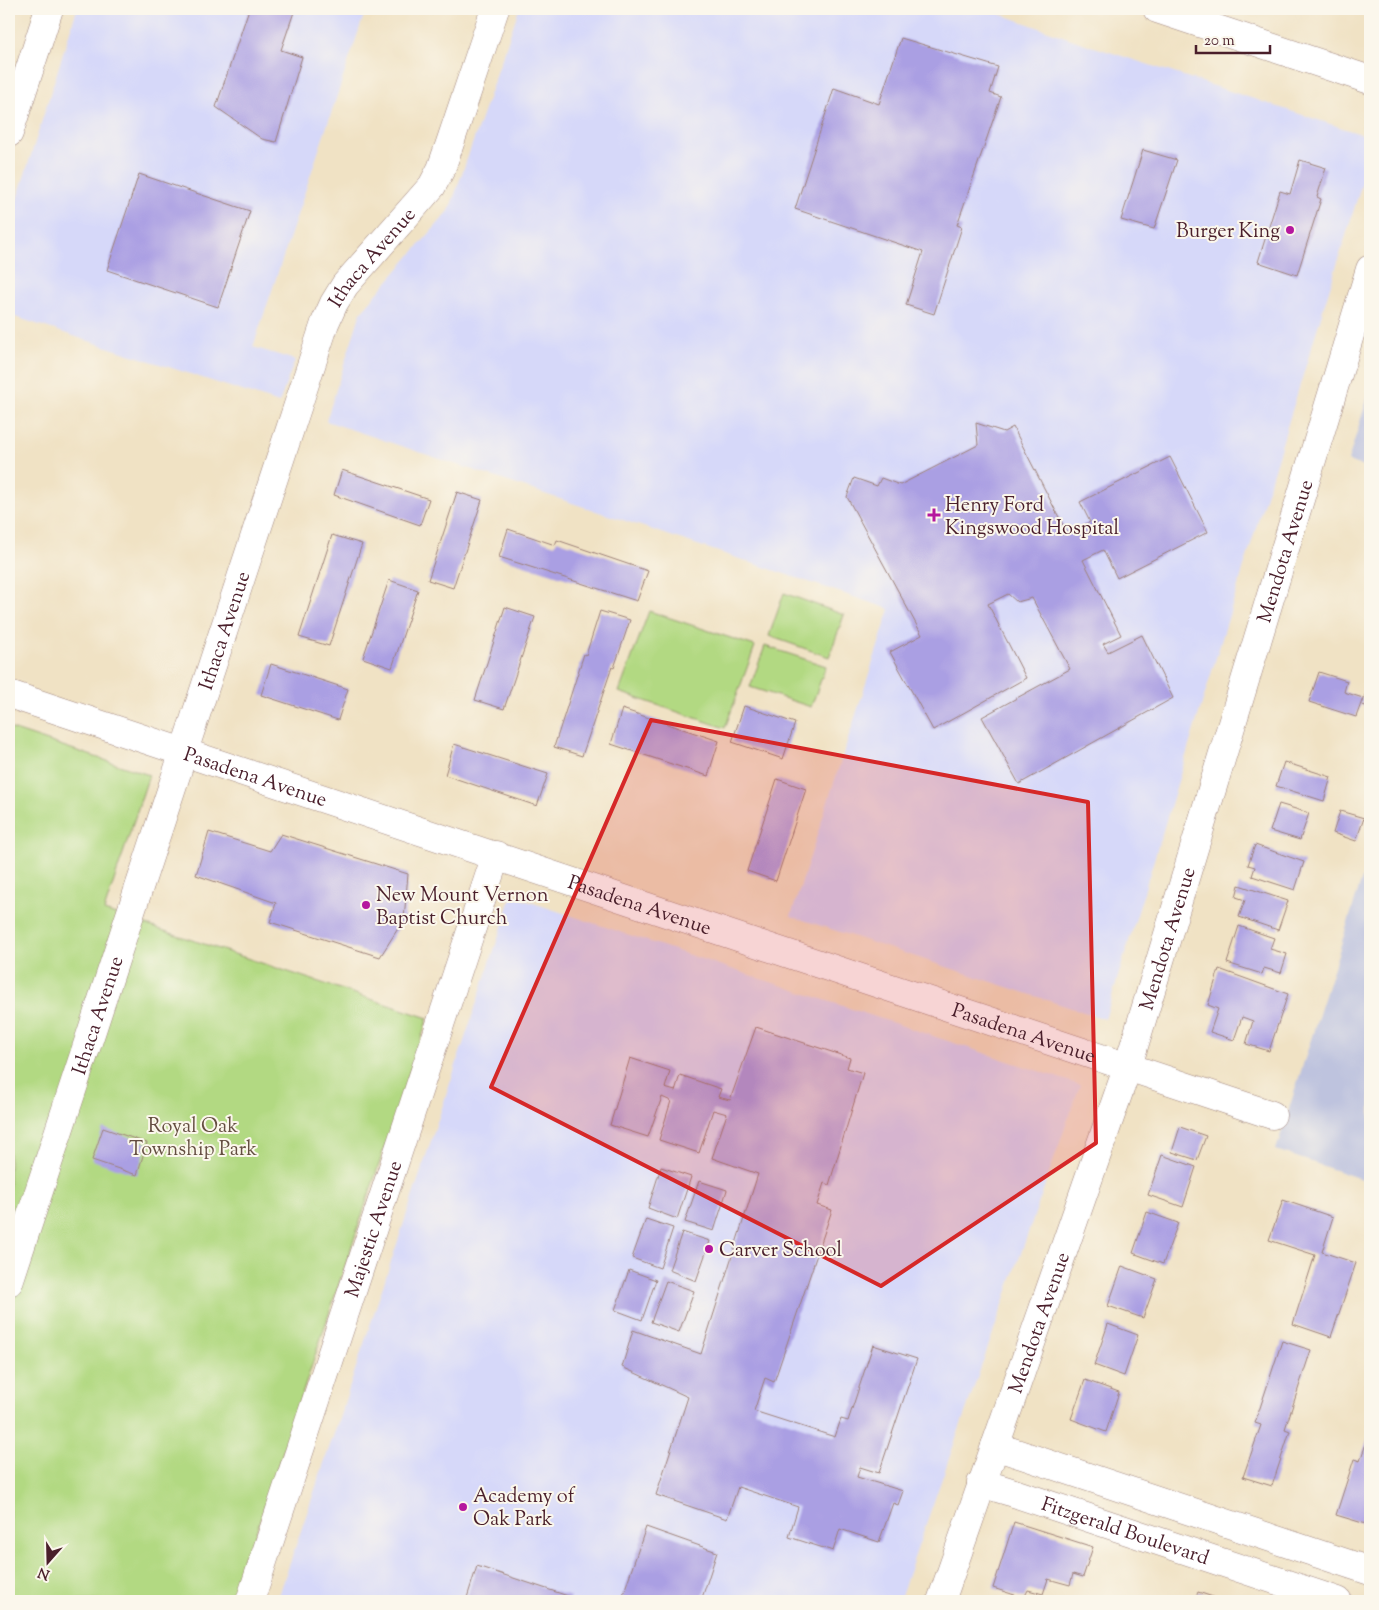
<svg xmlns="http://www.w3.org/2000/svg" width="1379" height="1610" viewBox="0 0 1379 1610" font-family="'Sorts Mill Goudy',serif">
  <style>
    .built { fill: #d6d8f9 }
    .industrial { fill: #bec3de }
    .green { fill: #b2d982; stroke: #7e7c56 }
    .building { fill: #aa9fe3 }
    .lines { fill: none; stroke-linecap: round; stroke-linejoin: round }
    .minor-casing { stroke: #9d8078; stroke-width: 29 }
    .highway-casing { stroke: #9d8078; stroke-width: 29 }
    .minor { stroke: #fff; stroke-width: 28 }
    .highway { stroke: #fff; stroke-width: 28 }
    .marked { fill: #d62828; fill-opacity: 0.2; stroke: #d62828; stroke-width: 4; stroke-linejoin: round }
    .poi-dot { fill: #b5179e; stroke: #fbf7ec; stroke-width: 2 }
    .labels { text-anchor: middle; stroke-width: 4; stroke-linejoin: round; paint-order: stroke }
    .poi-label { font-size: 20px; fill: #4a1f2b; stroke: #fbf7ec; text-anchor: start }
    .street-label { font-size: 20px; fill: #4a1f2b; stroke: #fbf7ec }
    .park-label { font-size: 20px; fill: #644e41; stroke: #fbf7ec }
  </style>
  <rect width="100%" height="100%" fill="#fbf7ec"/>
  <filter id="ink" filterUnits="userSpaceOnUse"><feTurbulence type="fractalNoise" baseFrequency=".02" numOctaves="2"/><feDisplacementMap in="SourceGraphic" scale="10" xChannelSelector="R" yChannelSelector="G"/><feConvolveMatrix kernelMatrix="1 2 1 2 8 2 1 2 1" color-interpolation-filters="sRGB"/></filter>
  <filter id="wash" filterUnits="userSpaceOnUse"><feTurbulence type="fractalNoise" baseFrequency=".0096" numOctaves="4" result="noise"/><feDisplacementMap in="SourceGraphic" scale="20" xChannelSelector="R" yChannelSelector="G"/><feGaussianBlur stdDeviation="1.12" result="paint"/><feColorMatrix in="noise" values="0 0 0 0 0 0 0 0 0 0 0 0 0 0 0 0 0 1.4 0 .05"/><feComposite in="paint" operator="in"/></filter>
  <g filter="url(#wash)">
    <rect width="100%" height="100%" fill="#f0e2c4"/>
    <g class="built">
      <path d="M77,9H366L253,347L295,360L279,403L9,315V225Z"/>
      <path d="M519,9H986L1088,45L1370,137V157L1105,1019L791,916L890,609L326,421L361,312L449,211Z"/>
      <path d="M512,896L1080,1085L899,1601H277L341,1413Z"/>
    </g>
    <g class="industrial">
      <path d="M1370,389V469L1348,461Z"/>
      <path d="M1370,853V1182L1276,1150Z"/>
    </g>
    <g class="green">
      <path d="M784,593L844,615L829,657L769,636Z"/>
      <path d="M649,611L755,646L725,728L619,692Z"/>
      <path d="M765,646L826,666L811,707L750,687Z"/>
      <path d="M9,728L149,775L104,911L428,1018L233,1601H9Z"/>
    </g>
    <g id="blocks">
      <g class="building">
        <path d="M249,9H295L281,50L302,57L276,142L262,139L216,107Z"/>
        <path d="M901,38L998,67L990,93L1001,97L957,225L962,227L934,314L906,305L923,252L795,209L834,88L879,104Z"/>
        <path d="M1143,150L1177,160L1154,229L1121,220Z"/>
        <path d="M1300,160L1326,168L1317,197L1321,199L1297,275L1258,262L1280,191L1290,194Z"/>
        <path d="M139,174L250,211L218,307L107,270Z"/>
        <path d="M976,423L1004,432L1013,427L1067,533L1090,522L1080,502L1170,457L1208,532L1117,578L1103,550L1083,560L1121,635L1103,644L1108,652L1142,635L1173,698L1019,784L982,717L1070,669L1032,598L1017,602L1008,594L988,604L1026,678L933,730L890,652L922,635L847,497L854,478L877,486L881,478L900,485L978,445Z"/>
        <path d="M342,470L429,499L420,525L334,495Z"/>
        <path d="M457,492L482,500L453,588L428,580Z"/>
        <path d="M508,529L555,545L557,540L648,571L637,601L499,557Z"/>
        <path d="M332,535L362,544L329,646L299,637Z"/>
        <path d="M389,580L418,590L392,668L363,658Z"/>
        <path d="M505,607L535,617L504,709L475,700Z"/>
        <path d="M600,611L630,620L614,668L612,667L582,756L554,747L584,654L586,655Z"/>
        <path d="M271,664L348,689L338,720L261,695Z"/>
        <path d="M1319,672L1347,681L1344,692L1363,698L1356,717L1309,702Z"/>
        <path d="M1370,682V707L1362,705Z"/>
        <path d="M744,706L795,723L783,759L732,742Z"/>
        <path d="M622,709L719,741L708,776L611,744Z"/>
        <path d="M454,744L548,774L537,806L445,775Z"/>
        <path d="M1284,762L1331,777L1324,801L1276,786Z"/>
        <path d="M777,779L806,789L776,881L747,871Z"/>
        <path d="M1279,804L1309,813L1300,840L1270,831Z"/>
        <path d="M1340,811L1364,818L1356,841L1333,833Z"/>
        <path d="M209,832L270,851L281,834L408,874L404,919L380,957L270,922L276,903L196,875Z"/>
        <path d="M1255,845L1304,862L1295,890L1252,876L1255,867L1248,865Z"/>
        <path d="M1239,885L1288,901L1278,930L1239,917L1245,900L1236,897Z"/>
        <path d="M1239,926L1274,938L1270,949L1287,954L1281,973L1264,968L1262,974L1227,963Z"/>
        <path d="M1219,969L1288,994L1269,1051L1246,1044L1253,1021L1242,1017L1234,1040L1210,1032L1218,1009L1208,1005Z"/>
        <path d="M756,1027L850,1058L847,1068L863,1073L829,1185L824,1183L817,1205L832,1210L774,1382L765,1378L754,1411L835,1437L841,1419L848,1421L873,1345L917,1359L879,1473L860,1467L857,1477L903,1491L898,1505L893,1503L879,1542L840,1529L833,1551L789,1537L798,1507L738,1487L727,1519L656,1495L688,1397L622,1367L633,1330L701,1354L758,1174L712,1158L727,1114L713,1110L699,1153L659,1140L671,1101L662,1097L648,1137L610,1125L630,1058L670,1071L665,1088L675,1091L680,1075L721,1089L718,1097L730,1100Z"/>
        <path d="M1180,1127L1206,1136L1197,1160L1172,1152Z"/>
        <path d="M103,1128L147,1143L137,1175L92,1160Z"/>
        <path d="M1162,1155L1196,1167L1183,1207L1148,1195Z"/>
        <path d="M661,1167L691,1177L677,1219L648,1208Z"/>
        <path d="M699,1181L727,1190L714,1231L685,1222Z"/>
        <path d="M1283,1200L1333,1217L1322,1252L1356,1263L1331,1337L1293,1324L1315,1255L1269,1240Z"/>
        <path d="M1147,1212L1178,1223L1163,1264L1133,1253Z"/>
        <path d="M646,1219L673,1228L660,1268L632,1258Z"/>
        <path d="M682,1232L710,1241L696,1281L669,1270Z"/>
        <path d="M1122,1266L1157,1279L1143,1318L1108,1306Z"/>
        <path d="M629,1270L656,1280L642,1320L615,1310Z"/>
        <path d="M666,1281L694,1291L679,1332L651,1322Z"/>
        <path d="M1108,1324L1138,1335L1124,1376L1094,1365Z"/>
        <path d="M1282,1341L1311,1350L1285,1429L1290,1431L1272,1486L1243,1477L1261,1425L1255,1423Z"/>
        <path d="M1085,1380L1119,1392L1106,1432L1071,1419Z"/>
        <path d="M1370,1432V1510L1366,1524L1336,1515L1354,1459L1360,1461Z"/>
        <path d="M1014,1522L1093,1547L1083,1577L1073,1574L1070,1585L1048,1579L1043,1594L1028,1590L1024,1598L993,1588Z"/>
        <path d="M646,1527L717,1552L701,1601H621Z"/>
        <path d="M477,1566L571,1597L569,1601H466Z"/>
        <path d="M1198,1592L1225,1601H1194Z"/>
      </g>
    </g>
  </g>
  <g filter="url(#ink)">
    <use href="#blocks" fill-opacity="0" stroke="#9d8078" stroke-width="1"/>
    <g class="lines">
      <g class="minor-casing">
        <g id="minor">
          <path d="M9,133L49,9"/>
          <path id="s1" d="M9,694L1272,1115"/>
          <path id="s2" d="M9,1282L325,323L334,303L345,285L432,186L441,169L449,146L495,9"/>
          <path d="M995,1446L1370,1571"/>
          <path id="s3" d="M981,1483L1011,1492L1338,1601"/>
          <path id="s4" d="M250,1601L496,855"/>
          <path id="s5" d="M941,1601L1128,1066L1370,269"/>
        </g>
      </g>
      <g class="highway-casing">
        <path id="highway" d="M1157,9L1370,80"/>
      </g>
      <use href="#minor" class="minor"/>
      <use href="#highway" class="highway"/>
    </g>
  </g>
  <path class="marked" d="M651,720L1088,802L1096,1143L881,1286L491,1087Z"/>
  <g class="poi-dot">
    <circle cx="1290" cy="230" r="5"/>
    <path d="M931.5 507.5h5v5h5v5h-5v5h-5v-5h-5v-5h5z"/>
    <circle cx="366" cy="905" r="5"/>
    <circle cx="709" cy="1249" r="5"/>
    <circle cx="463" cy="1507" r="5"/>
  </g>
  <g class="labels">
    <g class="poi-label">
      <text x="1280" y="237" text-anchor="end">Burger King</text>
      <text x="945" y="511">Henry Ford<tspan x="945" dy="23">Kingswood Hospital</tspan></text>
      <text x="376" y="901">New Mount Vernon<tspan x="376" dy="23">Baptist Church</tspan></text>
      <text x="719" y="1256">Carver School</text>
      <text x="473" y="1502">Academy of<tspan x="473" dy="23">Oak Park</tspan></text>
    </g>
    <g class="street-label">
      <text dy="7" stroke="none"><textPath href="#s2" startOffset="1091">Ithaca Avenue</textPath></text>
      <text dy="7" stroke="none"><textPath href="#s5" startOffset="1105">Mendota Avenue</textPath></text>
      <text dy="7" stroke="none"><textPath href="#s2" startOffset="686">Ithaca Avenue</textPath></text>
      <text dy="7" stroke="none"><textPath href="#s1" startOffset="260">Pasadena Avenue</textPath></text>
      <text dy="7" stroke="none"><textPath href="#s1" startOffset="665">Pasadena Avenue</textPath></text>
      <text dy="7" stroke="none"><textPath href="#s5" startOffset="700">Mendota Avenue</textPath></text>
      <text dy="7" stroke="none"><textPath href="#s2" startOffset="281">Ithaca Avenue</textPath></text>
      <text dy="7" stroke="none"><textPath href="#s1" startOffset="1070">Pasadena Avenue</textPath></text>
      <text dy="7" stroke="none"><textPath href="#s4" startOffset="392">Majestic Avenue</textPath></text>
      <text dy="7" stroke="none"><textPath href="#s5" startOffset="295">Mendota Avenue</textPath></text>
      <text dy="7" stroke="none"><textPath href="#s3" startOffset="152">Fitzgerald Boulevard</textPath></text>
    </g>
    <g class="park-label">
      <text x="193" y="1132">Royal Oak<tspan x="193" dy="23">Township Park</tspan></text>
    </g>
  </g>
  <rect width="1379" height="1610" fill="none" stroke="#fbf7ec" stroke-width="30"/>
  <g transform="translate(48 1562) rotate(200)" stroke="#fbf7ec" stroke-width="4" paint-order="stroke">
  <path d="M0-4L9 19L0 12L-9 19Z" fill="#4a1f2b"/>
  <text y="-8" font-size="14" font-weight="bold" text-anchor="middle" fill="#4a1f2b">N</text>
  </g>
  <path d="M1196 45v8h74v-8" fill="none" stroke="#4a1f2b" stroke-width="2.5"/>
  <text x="1204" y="45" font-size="15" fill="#4a1f2b" stroke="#fbf7ec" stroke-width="4" paint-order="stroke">20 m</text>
</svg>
